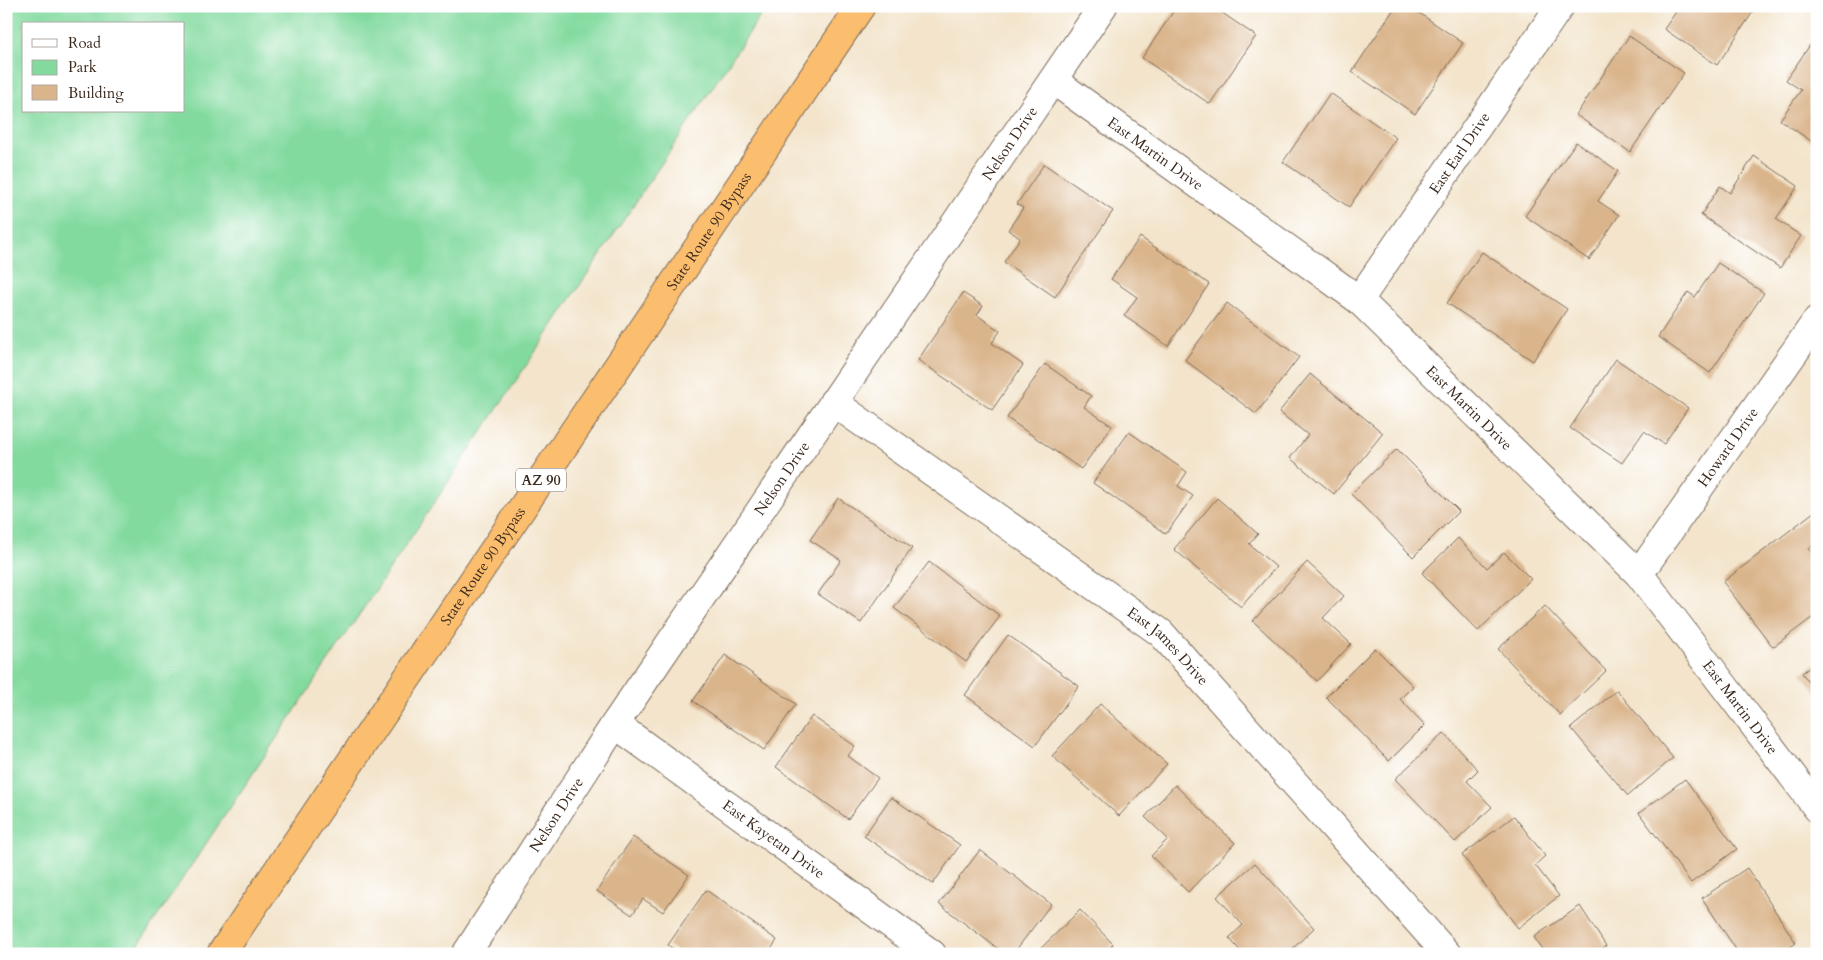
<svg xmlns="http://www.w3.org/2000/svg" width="1823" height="960" viewBox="0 0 1823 960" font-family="Cardo,serif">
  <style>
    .green { fill: #82da9f; stroke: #5e825e; fill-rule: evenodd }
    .building { fill: #dab58c }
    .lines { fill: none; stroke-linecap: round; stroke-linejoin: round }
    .minor-casing { stroke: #7b6b5b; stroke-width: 30 }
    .highway-casing { stroke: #7b6b5b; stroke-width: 30 }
    .minor { stroke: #fff; stroke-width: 28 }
    .highway { stroke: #fbbd6e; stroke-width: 28 }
    .labels { text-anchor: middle; stroke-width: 4.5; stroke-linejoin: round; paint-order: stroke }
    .shield { fill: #fff; stroke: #766a62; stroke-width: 1 }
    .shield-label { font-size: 14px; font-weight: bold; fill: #3b2a1e }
    .street-label { font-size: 15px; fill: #3b2a1e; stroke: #fff }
  </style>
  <rect width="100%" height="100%" fill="#fff"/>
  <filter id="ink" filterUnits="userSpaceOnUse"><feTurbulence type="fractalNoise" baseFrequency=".02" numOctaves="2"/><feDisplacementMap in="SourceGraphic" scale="10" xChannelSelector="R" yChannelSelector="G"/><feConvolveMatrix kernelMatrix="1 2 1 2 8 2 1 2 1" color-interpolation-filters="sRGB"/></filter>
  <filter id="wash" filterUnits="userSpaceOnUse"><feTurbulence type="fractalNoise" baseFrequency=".0096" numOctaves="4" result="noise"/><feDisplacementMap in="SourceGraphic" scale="20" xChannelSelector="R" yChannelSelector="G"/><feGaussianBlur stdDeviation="1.12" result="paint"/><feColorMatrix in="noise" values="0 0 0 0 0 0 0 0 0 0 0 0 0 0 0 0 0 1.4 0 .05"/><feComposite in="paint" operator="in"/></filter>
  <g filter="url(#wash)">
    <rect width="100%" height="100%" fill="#f3e4cb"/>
    <path class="green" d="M6,6H767L132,954H6ZM24,24H184V111H24Z"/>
    <g id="blocks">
      <g class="building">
        <path d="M1177,6H1212L1256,36L1210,104L1142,58Z"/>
        <path d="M1396,6H1409L1463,43L1415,114L1352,72Z"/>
        <path d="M1680,6H1757L1717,65L1664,29Z"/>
        <path d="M1629,36L1684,73L1630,152L1576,115Z"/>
        <path d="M1812,42L1817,46V145L1780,120L1801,90L1786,80Z"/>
        <path d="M1330,93L1396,138L1349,207L1283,162Z"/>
        <path d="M1576,142L1618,171L1598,201L1619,215L1589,260L1525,216Z"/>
        <path d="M1754,156L1798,186L1776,219L1801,236L1780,268L1701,215L1720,186L1730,193Z"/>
        <path d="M1044,164L1113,211L1055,297L1004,262L1020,238L1008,230L1023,208L1017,204Z"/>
        <path d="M1140,237L1209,284L1168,346L1124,316L1137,297L1111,279Z"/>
        <path d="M1482,252L1567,309L1533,361L1447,303Z"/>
        <path d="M1718,263L1764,293L1710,373L1658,337L1688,292L1695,297Z"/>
        <path d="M963,293L983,306L977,315L1000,331L992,343L1023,365L992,410L918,360Z"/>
        <path d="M1227,303L1299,357L1256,414L1185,360Z"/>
        <path d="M1616,359L1688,408L1664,444L1644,431L1622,463L1570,428Z"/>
        <path d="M1045,364L1091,396L1084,407L1112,426L1081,469L1007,418Z"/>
        <path d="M1310,374L1383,433L1334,494L1290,458L1308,435L1279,412Z"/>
        <path d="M1129,432L1187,472L1178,486L1193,496L1166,534L1093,483Z"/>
        <path d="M1397,449L1459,511L1413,557L1351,494Z"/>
        <path d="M838,498L912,548L861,623L818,594L841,560L810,540Z"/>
        <path d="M1217,498L1258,534L1249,544L1276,567L1241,607L1174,549Z"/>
        <path d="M1815,511L1817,542L1809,548L1817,559V614L1773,647L1723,582Z"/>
        <path d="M1458,538L1487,568L1504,552L1531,579L1478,631L1422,573Z"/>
        <path d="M929,562L1000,616L966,662L894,608Z"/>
        <path d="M1307,562L1344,596L1323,618L1351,644L1317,681L1253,621Z"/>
        <path d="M1545,606L1606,671L1560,715L1498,649Z"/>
        <path d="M1008,635L1079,686L1035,746L965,695Z"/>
        <path d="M1375,648L1413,686L1400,699L1425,725L1389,761L1326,697Z"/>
        <path d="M725,655L796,704L764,750L693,701Z"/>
        <path d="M1817,662V693L1802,673Z"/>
        <path d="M1617,690L1673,758L1628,796L1571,728Z"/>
        <path d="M1100,704L1167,764L1119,816L1052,756Z"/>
        <path d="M812,716L855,746L848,756L878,778L848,819L776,767Z"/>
        <path d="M1444,733L1478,770L1467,781L1492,807L1455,842L1395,779Z"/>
        <path d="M1685,779L1737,849L1691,883L1639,813Z"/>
        <path d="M1175,785L1235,843L1188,892L1151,856L1168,839L1145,817Z"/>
        <path d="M891,797L960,845L933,884L864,836Z"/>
        <path d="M1514,816L1545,856L1535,865L1559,896L1518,928L1462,855Z"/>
        <path d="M633,837L689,875L663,912L643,899L632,915L597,891Z"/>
        <path d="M980,850L1051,904L1013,954H1005L939,904Z"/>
        <path d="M1255,863L1314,928L1287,954H1243L1229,938L1243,925L1217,897Z"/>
        <path d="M1747,868L1796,943L1780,954H1739L1702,898Z"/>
        <path d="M706,890L777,940L768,954H680L668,945Z"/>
        <path d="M1580,906L1606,946L1594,954H1545L1534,937Z"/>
        <path d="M1080,910L1113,944L1104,954H1035Z"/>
      </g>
    </g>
  </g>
  <g filter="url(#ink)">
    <use href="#blocks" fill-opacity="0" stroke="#7b6b5b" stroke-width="1"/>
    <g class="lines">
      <g class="minor-casing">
        <g id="minor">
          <path id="s1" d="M1053,80L1359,300L1639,574L1817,808"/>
          <path id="s2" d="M1359,300L1560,6"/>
          <path id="s3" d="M833,402L1161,633L1447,954"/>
          <path id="s4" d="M1639,574L1817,320"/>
          <path id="s5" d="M615,724L932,954"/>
          <path id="s6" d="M466,954L615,724L1103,6"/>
        </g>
      </g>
      <g class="highway-casing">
        <g id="highway">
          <path id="s7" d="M221,954L861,6"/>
        </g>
      </g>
      <use href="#minor" class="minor"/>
      <use href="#highway" class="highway"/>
    </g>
  </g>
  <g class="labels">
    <rect class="shield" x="516" y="468.5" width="50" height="23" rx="4"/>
    <g class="shield-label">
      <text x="541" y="485">AZ 90</text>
    </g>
    <g class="street-label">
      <text dy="5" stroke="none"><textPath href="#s6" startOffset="976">Nelson Drive</textPath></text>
      <text dy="5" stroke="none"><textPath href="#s1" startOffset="126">East Martin Drive</textPath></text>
      <text dy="5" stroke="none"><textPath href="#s2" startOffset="178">East Earl Drive</textPath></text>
      <text dy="5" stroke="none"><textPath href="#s7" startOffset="872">State Route 90 Bypass</textPath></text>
      <text dy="5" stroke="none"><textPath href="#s1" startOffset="531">East Martin Drive</textPath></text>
      <text dy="5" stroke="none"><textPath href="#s4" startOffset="155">Howard Drive</textPath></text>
      <text dy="5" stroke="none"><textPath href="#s6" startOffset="571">Nelson Drive</textPath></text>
      <text dy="5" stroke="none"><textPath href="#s7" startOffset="468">State Route 90 Bypass</textPath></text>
      <text dy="5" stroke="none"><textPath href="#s3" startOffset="415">East James Drive</textPath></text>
      <text dy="5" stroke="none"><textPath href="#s1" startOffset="936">East Martin Drive</textPath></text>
      <text dy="5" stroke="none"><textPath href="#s6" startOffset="166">Nelson Drive</textPath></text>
      <text dy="5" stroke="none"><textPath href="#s5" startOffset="196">East Kayetan Drive</textPath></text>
    </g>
  </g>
  <rect width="1823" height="960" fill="none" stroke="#fff" stroke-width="25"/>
  <rect x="22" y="22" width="162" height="90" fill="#ffffff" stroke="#b1aaa5"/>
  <rect x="32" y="39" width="25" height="8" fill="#ffffff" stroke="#b1aaa5"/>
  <text x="68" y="48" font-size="15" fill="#3b2a1e">Road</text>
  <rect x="32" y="60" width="25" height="15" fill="#82da9f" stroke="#b1aaa5"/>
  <text x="68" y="72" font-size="15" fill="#3b2a1e">Park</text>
  <rect x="32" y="85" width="25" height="15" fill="#dab58c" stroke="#b1aaa5"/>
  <text x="68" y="98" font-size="15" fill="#3b2a1e">Building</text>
</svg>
